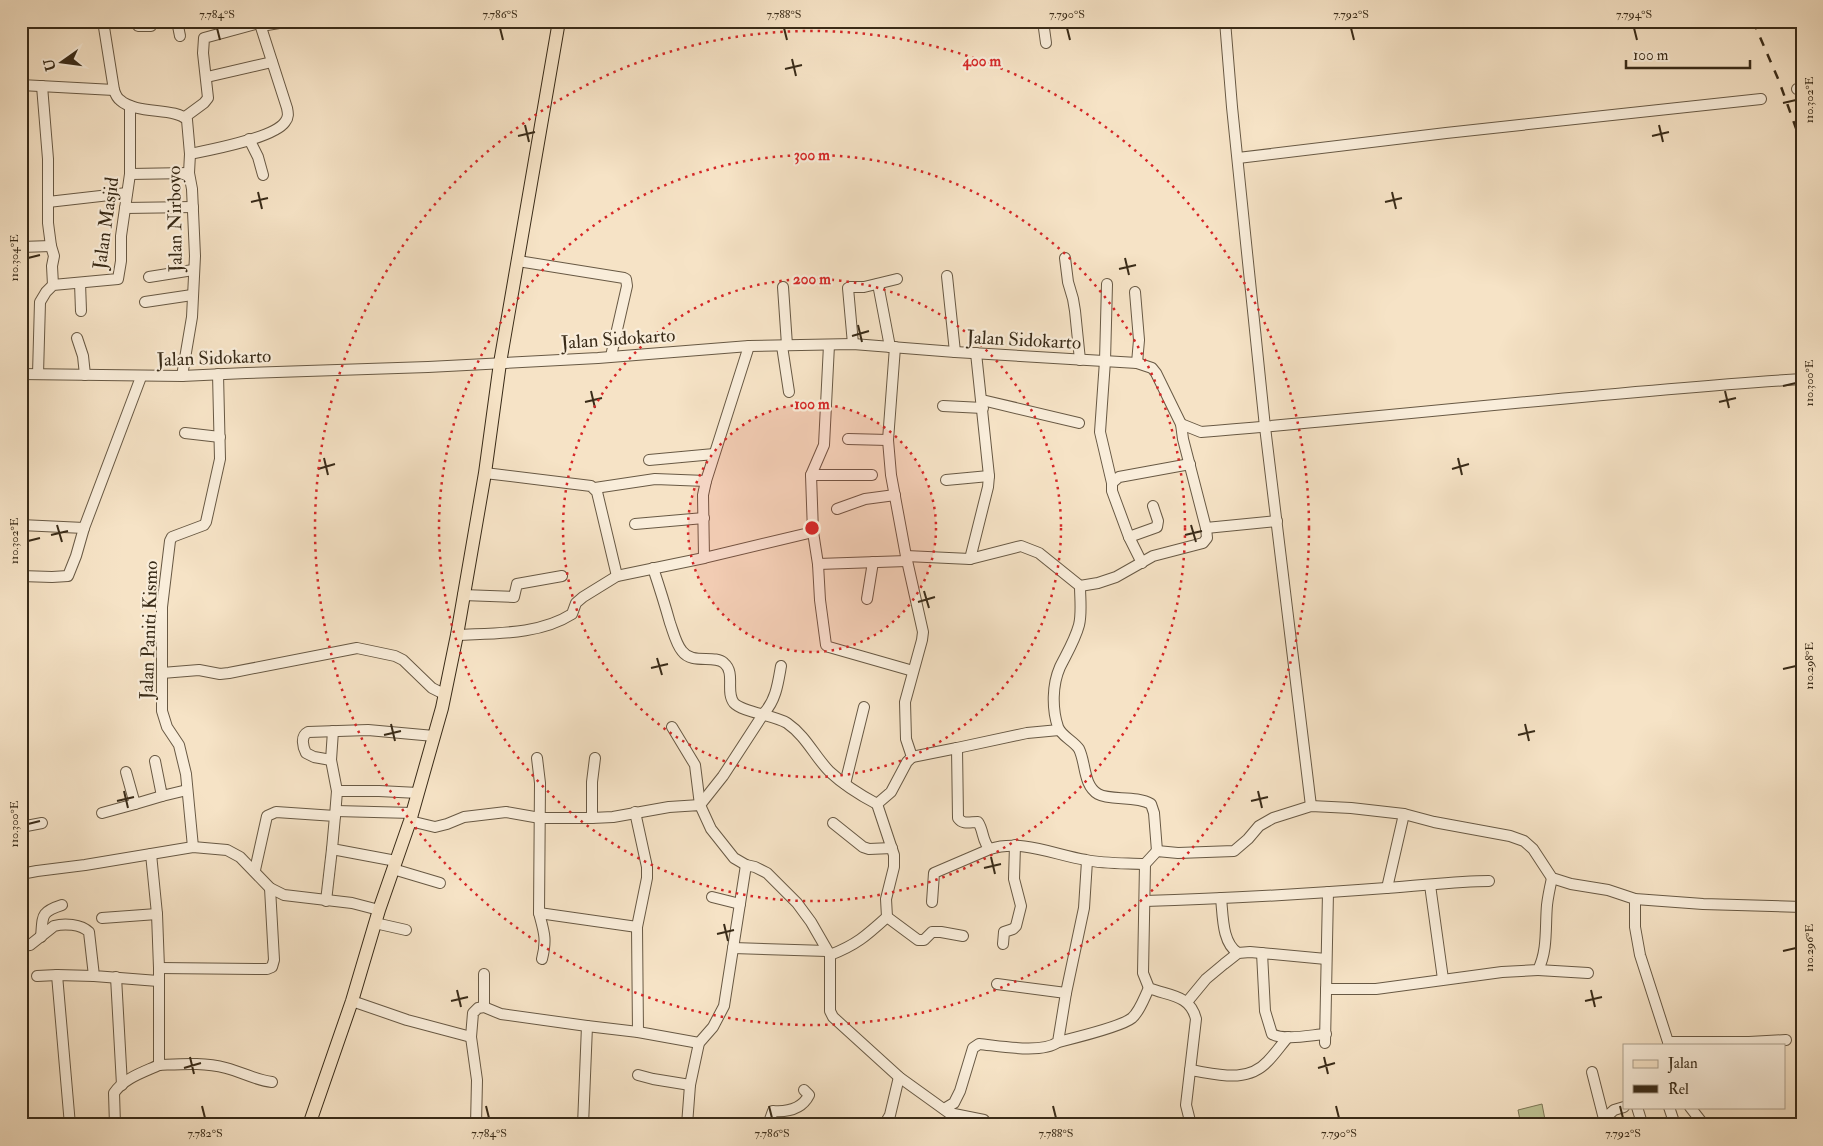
<svg xmlns="http://www.w3.org/2000/svg" width="1823" height="1146" viewBox="0 0 1823 1146" font-family="'IM FELL Double Pica',serif">
  <style>
    .green { fill: #bec394; stroke: #7c7756 }
    .lines { fill: none; stroke-linecap: round; stroke-linejoin: round }
    .minor-casing { stroke: #685944; stroke-width: 12 }
    .major-casing { stroke: #392b18; stroke-width: 14 }
    .minor { stroke: #f9edda; stroke-width: 10 }
    .major { stroke: #f6e3c6; stroke-width: 12 }
    .rail { stroke: #392b18; stroke-width: 2.5; stroke-dasharray: 9 9; stroke-linecap: butt }
    .ticks { fill: none; stroke: #392b18; stroke-width: 2 }
    .ring { fill: none; stroke: #d62828; stroke-width: 2.5; stroke-dasharray: 2.5 5 }
    .labels { text-anchor: middle; stroke-width: 4.5; stroke-linejoin: round; paint-order: stroke }
    .street-label { font-size: 19px; fill: #392b18; stroke: #f9edda }
    .centre { fill: #d62828; stroke: #f9edda; stroke-width: 2.5 }
    .ring-label { font-size: 15px; text-anchor: middle; font-weight: bold; fill: #d62828; stroke: #f9edda; stroke-width: 4.5; stroke-linejoin: round; paint-order: stroke }
    .neatline { fill: none; stroke: #392b18; stroke-width: 2 }
    .ticks-label { font-size: 12px; text-anchor: middle; fill: #392b18 }
  </style>
  <rect width="100%" height="100%" fill="#f6e3c6"/>
  <filter id="stains"><feTurbulence type="fractalNoise" baseFrequency=".004" numOctaves="4"/><feColorMatrix values="0 0 0 0 .2 0 0 0 0 .09 0 0 0 0 .02 0 0 0 .5 -.17"/></filter>
  <radialGradient id="worn" r=".72"><stop offset=".6" stop-color="#630" stop-opacity="0"/><stop offset="1" stop-color="#630" stop-opacity=".3"/></radialGradient>
  <path class="green" d="M1542,1104L1546,1125H1521L1518,1110Z"/>
  <g class="lines">
    <g class="minor-casing">
      <g id="minor">
        <path d="M103,21L114,90C115,93 117,98 120,100C136,115 176,107 187,120L190,154L189,173L192,189L195,256L192,317L182,376"/>
        <path d="M135,21L138,26H151"/>
        <path d="M177,21L180,36"/>
        <path d="M1043,21L1046,43"/>
        <path d="M1225,21L1232,107L1265,427L1311,806"/>
        <path d="M261,26L291,21"/>
        <path d="M207,77L272,62"/>
        <path d="M21,85L114,90"/>
        <path d="M42,86L48,159V223L51,246L54,256L52,266L53,285"/>
        <path d="M1797,89L1802,88"/>
        <path d="M185,117L204,103L208,98L203,53L204,38L259,23"/>
        <path d="M249,139L258,157L263,175"/>
        <path d="M190,154C210,150 274,138 285,122C289,117 288,113 287,108L259,21"/>
        <path d="M1238,158L1446,133L1761,99"/>
        <path d="M130,174L189,173"/>
        <path d="M48,202L127,193"/>
        <path d="M125,208L193,207"/>
        <path d="M21,247L51,246"/>
        <path d="M1065,258L1068,282L1073,299L1075,311L1080,360"/>
        <path d="M518,261L624,278L626,279L627,286L611,356"/>
        <path d="M947,276L955,352"/>
        <path d="M149,277L193,270"/>
        <path d="M80,283L81,311"/>
        <path d="M878,284L890,347"/>
        <path d="M1107,284L1105,361L1100,432L1112,483"/>
        <path d="M783,287L787,345"/>
        <path d="M1135,292L1139,340L1137,363"/>
        <path d="M145,302L192,295"/>
        <path d="M77,338L83,356L85,375"/>
        <path d="M853,344L848,288L850,287H864L897,279"/>
        <path d="M829,345L824,445L811,475L813,532L818,564L820,600L826,645L829,647L913,671"/>
        <path d="M782,346L789,392"/>
        <path d="M21,374L182,376L246,373L428,367L598,358L749,346L853,344L955,352L1137,363L1152,368L1156,373L1181,424L1183,439L1206,528L1207,538L1203,543L1153,556L1116,577L1098,583L1080,586L1039,553L1021,546L970,559L906,556"/>
        <path d="M38,374L40,302L46,292L53,285L118,279L121,261V236L130,174V106"/>
        <path d="M982,400L1079,423"/>
        <path d="M943,406L983,408"/>
        <path d="M1181,424L1201,432C1401,416 1601,392 1802,379"/>
        <path d="M185,433L220,437"/>
        <path d="M848,439L888,440"/>
        <path d="M649,460L714,454"/>
        <path d="M485,473L591,486L597,492L617,576"/>
        <path d="M811,475H872"/>
        <path d="M946,480L989,476"/>
        <path d="M595,488L655,479L706,481"/>
        <path d="M837,509L865,499L895,495"/>
        <path d="M635,524L704,518"/>
        <path d="M21,525L84,528"/>
        <path d="M1206,528L1277,521"/>
        <path d="M1129,537L1157,527L1158,521L1153,506"/>
        <path d="M704,558L703,495L706,481L749,346"/>
        <path d="M970,559L988,487L989,476L976,353"/>
        <path d="M1142,563L1129,537L1112,491V483L1119,477L1190,464"/>
        <path d="M818,564L907,561"/>
        <path d="M653,568C659,586 665,605 670,623C673,631 676,644 682,651C692,665 714,654 724,663C736,673 725,692 734,703C742,712 773,715 787,723C807,737 814,756 830,772C844,785 860,795 877,804L891,792L907,762L912,757L906,739L905,702L922,640L923,632L906,556L891,475L888,440L895,347"/>
        <path d="M21,576L52,577L68,576L76,556L84,528L141,377"/>
        <path d="M1080,586C1080,598 1082,613 1079,625C1075,640 1067,653 1060,667C1052,685 1052,709 1058,727C1061,736 1074,741 1079,749C1086,763 1083,785 1098,794C1110,801 1136,795 1151,804L1154,813L1157,851"/>
        <path d="M463,595L514,597L517,584L562,576"/>
        <path d="M867,599L873,562"/>
        <path d="M457,635C495,633 539,635 572,614L576,603L583,597L617,576L704,558L813,532"/>
        <path d="M162,673L199,670L220,674L229,673L357,648L395,656L403,660L432,688L444,694"/>
        <path d="M672,727L695,765L700,805"/>
        <path d="M1059,730L1027,733L957,748L958,818C963,825 970,822 978,822C984,831 982,842 990,849C1022,839 1055,855 1086,860C1105,864 1126,863 1145,864"/>
        <path d="M333,731L331,760L337,791L335,816"/>
        <path d="M912,757L957,748"/>
        <path d="M537,758L540,783L539,913C544,932 547,939 542,959"/>
        <path d="M331,760L314,757L306,753C303,747 300,736 308,732L368,730L434,736"/>
        <path d="M155,761L162,796L187,790"/>
        <path d="M126,772L135,804L162,796"/>
        <path d="M845,784L864,707"/>
        <path d="M337,791H379L418,793"/>
        <path d="M700,805L723,776L764,713C776,700 778,683 781,666"/>
        <path d="M336,811L412,813"/>
        <path d="M635,812L647,867V878L637,927L638,1032"/>
        <path d="M102,813L135,804"/>
        <path d="M592,818V782L595,758"/>
        <path d="M410,821L435,827L447,824L464,817L506,812L540,818H592L613,817L669,807L700,805L711,829L734,858L746,865L755,867L767,873L797,903L811,922L830,955V1011L833,1017L899,1077L949,1113L984,1120L988,1125"/>
        <path d="M833,823L863,847L869,849L892,848"/>
        <path d="M21,827L42,823"/>
        <path d="M193,847L186,774L179,745L167,727L162,711V607L170,541L172,537L204,525L206,522L220,459L218,374"/>
        <path d="M393,869L440,883"/>
        <path d="M255,870L267,816L276,812L335,816L332,849L396,861"/>
        <path d="M21,874L37,871L85,865L193,847L227,850L240,857L270,888L284,895L352,903L379,910"/>
        <path d="M1430,885L1443,979"/>
        <path d="M1387,888L1404,814"/>
        <path d="M712,897L740,904"/>
        <path d="M1221,898C1223,916 1222,943 1238,953"/>
        <path d="M1635,899V927L1640,955L1669,1045"/>
        <path d="M326,901L332,849"/>
        <path d="M1145,901C1226,899 1306,894 1386,888C1421,886 1455,881 1489,881"/>
        <path d="M932,902L934,873L990,849"/>
        <path d="M539,913L637,927"/>
        <path d="M887,917L918,940H924L932,932H941L963,936"/>
        <path d="M102,918L157,914"/>
        <path d="M375,923L406,930"/>
        <path d="M41,937C43,916 40,912 62,905"/>
        <path d="M1003,944L1004,932L1013,929L1016,926L1021,906L1014,879L1015,845"/>
        <path d="M21,946L30,945L54,926C64,923 81,924 89,932L94,976L158,981"/>
        <path d="M733,948L827,951"/>
        <path d="M1262,953L1265,1011L1272,1034C1284,1041 1311,1035 1326,1034"/>
        <path d="M830,955C856,945 866,936 887,917L886,899L894,867V855L877,804"/>
        <path d="M159,968L267,969L272,967L274,960L270,888"/>
        <path d="M1538,970L1588,973"/>
        <path d="M37,976L57,975"/>
        <path d="M116,977L122,1085"/>
        <path d="M997,984L1066,993"/>
        <path d="M1326,989H1376L1502,972L1538,970C1548,950 1545,927 1547,905C1548,896 1550,887 1552,878"/>
        <path d="M352,1001L407,1020L471,1037"/>
        <path d="M1187,1002L1206,979L1224,964L1238,953L1250,952L1326,959"/>
        <path d="M484,1007V974"/>
        <path d="M1058,1042C1074,1038 1121,1027 1132,1018C1140,1011 1144,998 1149,988"/>
        <path d="M1668,1042H1749L1786,1040"/>
        <path d="M1325,1043L1328,892"/>
        <path d="M159,1065C182,1064 204,1062 226,1068C242,1072 255,1080 272,1082"/>
        <path d="M1190,1070C1217,1074 1247,1084 1268,1061C1275,1054 1281,1045 1288,1037"/>
        <path d="M1592,1072L1604,1119"/>
        <path d="M638,1075L653,1079L690,1085"/>
        <path d="M1637,1107L1641,1120"/>
        <path d="M1669,1107L1675,1125"/>
        <path d="M1690,1107L1704,1125"/>
        <path d="M944,1109L954,1103L960,1091L973,1048L979,1044C1000,1046 1042,1054 1058,1042L1066,993L1084,908L1087,861"/>
        <path d="M1605,1124L1604,1119L1614,1110L1624,1107"/>
        <path d="M70,1125L57,975L94,976"/>
        <path d="M115,1125L114,1093C124,1078 144,1072 159,1065V968L157,914L151,854"/>
        <path d="M476,1125L477,1080L471,1037L473,1013L478,1008L484,1007L501,1014L587,1026L638,1032L699,1043"/>
        <path d="M583,1125L587,1026"/>
        <path d="M687,1125L690,1085L699,1043L713,1027L724,1006L746,865"/>
        <path d="M768,1125L773,1111C787,1112 802,1109 809,1095L804,1090"/>
        <path d="M884,1125L890,1115L899,1077"/>
        <path d="M1191,1125L1186,1105L1196,1019C1190,994 1168,996 1149,988L1143,973L1145,864L1157,851L1178,853L1234,851L1248,839L1259,826L1273,818L1311,806L1351,808L1404,814L1434,822L1510,836L1524,841L1533,849L1552,878L1571,884L1608,890L1635,899L1703,904L1802,907"/>
      </g>
    </g>
    <g class="major-casing">
      <path id="major" d="M309,1125L352,1001L379,910L410,821L442,708L457,635L485,473L500,363L559,21"/>
    </g>
    <use href="#minor" class="minor"/>
    <use href="#major" class="major"/>
    <path class="rail" d="M1753,21L1779,81L1802,145"/>
  </g>
  <path class="ticks" d="M217,28L220,40M500,28L503,40M784,28L787,40M1067,28L1070,40M1351,28L1354,40M1634,28L1637,40M792,59L796,76M785,69L802,65M1783,103L1796,100M525,125L529,142M1659,125L1663,142M518,136L535,132M1652,136L1669,132M258,192L262,209M1392,192L1396,209M251,202L268,198M1385,202L1402,198M28,258L40,255M1125,258L1129,275M1119,269L1136,265M858,325L862,342M852,336L869,331M1783,386L1796,383M591,391L595,408M1725,391L1729,408M585,402L602,398M1719,402L1736,398M324,458L328,475M1458,458L1462,475M318,469L335,464M1452,469L1469,464M57,525L62,542M1191,525L1196,542M51,535L68,531M1185,535L1202,531M28,541L40,538M924,591L929,608M918,602L935,597M657,658L662,675M651,668L668,664M1783,669L1796,666M391,724L395,741M1525,724L1529,741M384,735L401,731M1518,735L1535,731M124,791L128,808M1258,791L1262,808M117,801L134,797M1251,801L1268,797M28,824L40,821M991,857L995,874M984,868L1001,864M724,924L728,941M717,934L734,930M1783,951L1796,948M457,990L461,1007M1591,990L1595,1007M451,1001L468,997M1585,1001L1602,997M190,1057L194,1074M1324,1057L1328,1074M184,1068L201,1063M1318,1068L1335,1063M202,1106L205,1118M486,1106L489,1118M769,1106L772,1118M1053,1106L1056,1118M1336,1106L1339,1118M1620,1106L1623,1118"/>
  <circle cx="812" cy="528" r="124" fill="#d62828" fill-opacity=".12"/>
  <g class="ring">
    <circle cx="812" cy="528" r="124"/>
    <circle cx="812" cy="528" r="249"/>
    <circle cx="812" cy="528" r="373"/>
    <circle cx="812" cy="528" r="497"/>
  </g>
  <g class="labels">
    <g class="street-label">
      <text transform="translate(174 219) rotate(-91)" y="7">Jalan Nirboyo</text>
      <text transform="translate(105 223) rotate(-82)" y="7">Jalan Masjid</text>
      <text transform="translate(618 338) rotate(-4)" y="7">Jalan Sidokarto</text>
      <text transform="translate(1024 339) rotate(3)" y="7">Jalan Sidokarto</text>
      <text transform="translate(214 357) rotate(-2)" y="7">Jalan Sidokarto</text>
      <text transform="translate(148 630) rotate(-88)" y="7">Jalan Paniti Kismo</text>
    </g>
  </g>
  <circle cx="812" cy="528" r="8" class="centre"/>
  <g class="ring-label">
    <text x="982" y="66">400 m</text>
    <text x="812" y="160">300 m</text>
    <text x="812" y="284">200 m</text>
    <text x="812" y="409">100 m</text>
  </g>
  <rect width="1823" height="1146" fill="none" stroke="#f6e3c6" stroke-width="55"/>
  <rect x="1623" y="1044" width="162" height="65" fill="#f9edda" stroke="#ac9f8c"/>
  <rect x="1633" y="1060" width="25" height="8" fill="#f6e3c6" stroke="#ac9f8c"/>
  <text x="1668" y="1068" font-size="15" fill="#392b18">Jalan</text>
  <rect x="1633" y="1085" width="25" height="8" fill="#392b18" stroke="#ac9f8c"/>
  <text x="1668" y="1094" font-size="15" fill="#392b18">Rel</text>
  <g transform="translate(62 62) rotate(256)" stroke="#f9edda" stroke-width="4" paint-order="stroke">
  <path d="M0-4L9 19L0 12L-9 19Z" fill="#392b18"/>
  <text y="-8" font-size="14" font-weight="bold" text-anchor="middle" fill="#392b18">U</text>
  </g>
  <path d="M1626 60v8h124v-8" fill="none" stroke="#392b18" stroke-width="2.5"/>
  <text x="1633" y="60" font-size="15" fill="#392b18" stroke="#f9edda" stroke-width="4" paint-order="stroke">100 m</text>
  <rect x="28" y="28" width="1768" height="1090" class="neatline"/>
  <g class="ticks-label">
    <text x="217" y="18">7.784°S</text>
    <text x="500" y="18">7.786°S</text>
    <text x="784" y="18">7.788°S</text>
    <text x="1067" y="18">7.790°S</text>
    <text x="1351" y="18">7.792°S</text>
    <text x="1634" y="18">7.794°S</text>
    <text transform="translate(1809 100) rotate(-90)" y="4">110.302°E</text>
    <text transform="translate(14 258) rotate(-90)" y="4">110.304°E</text>
    <text transform="translate(1809 383) rotate(-90)" y="4">110.300°E</text>
    <text transform="translate(14 541) rotate(-90)" y="4">110.302°E</text>
    <text transform="translate(1809 666) rotate(-90)" y="4">110.298°E</text>
    <text transform="translate(14 824) rotate(-90)" y="4">110.300°E</text>
    <text transform="translate(1809 948) rotate(-90)" y="4">110.296°E</text>
    <text x="205" y="1137">7.782°S</text>
    <text x="489" y="1137">7.784°S</text>
    <text x="772" y="1137">7.786°S</text>
    <text x="1056" y="1137">7.788°S</text>
    <text x="1339" y="1137">7.790°S</text>
    <text x="1623" y="1137">7.792°S</text>
  </g>
  <rect width="100%" height="100%" filter="url(#stains)"/>
  <rect width="100%" height="100%" fill="url(#worn)"/>
</svg>
